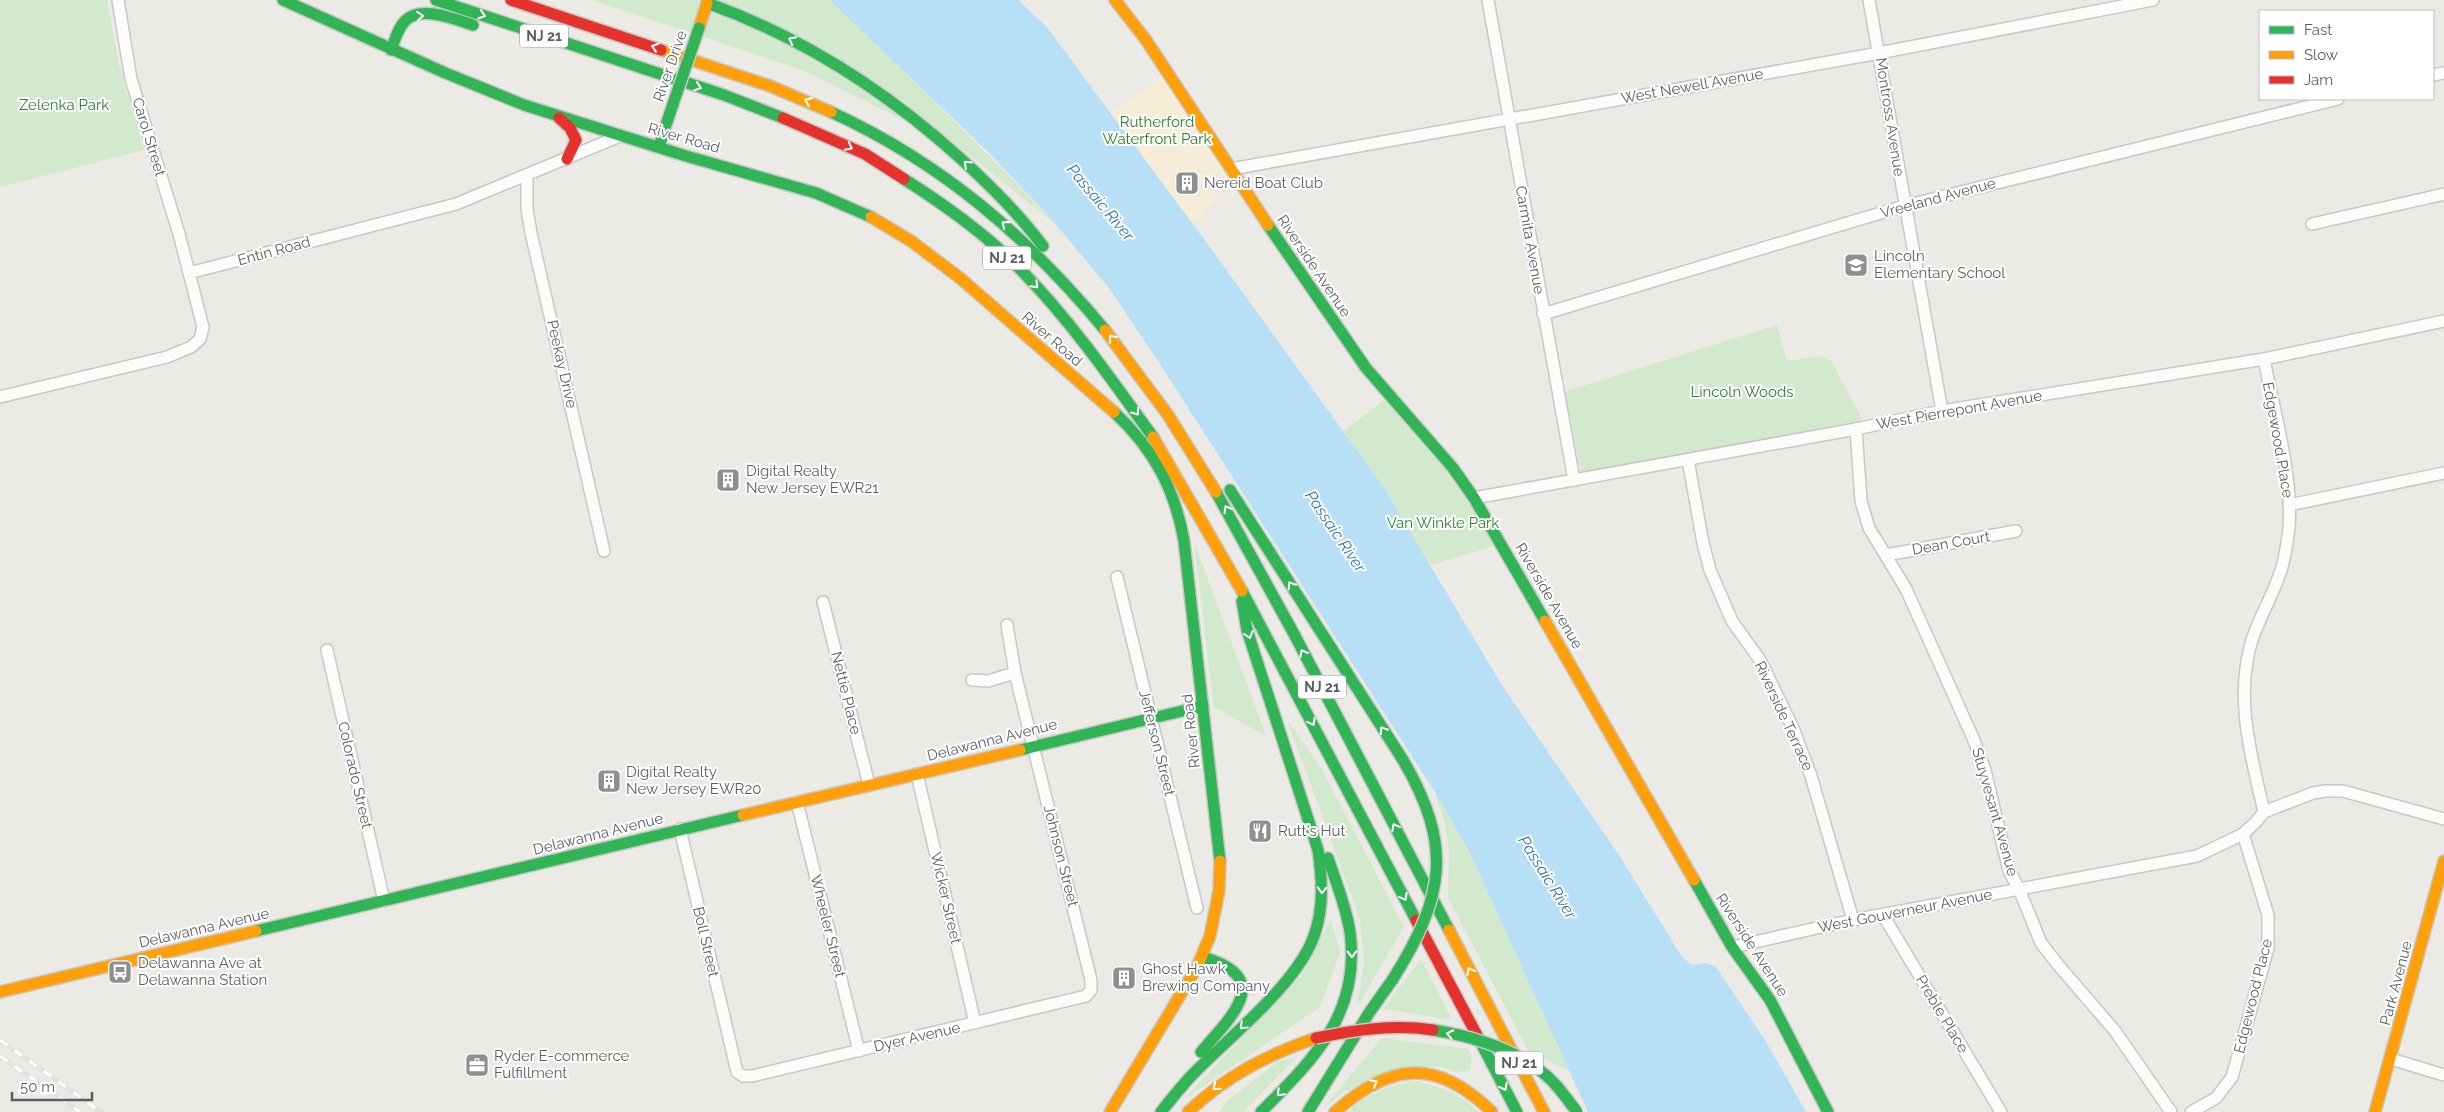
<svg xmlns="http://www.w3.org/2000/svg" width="2444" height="1112" viewBox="0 0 2444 1112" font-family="Raleway,sans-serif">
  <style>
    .green { fill: #d2e9cd }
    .sand { fill: #f5edd7 }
    .water { fill: #b7e0f7 }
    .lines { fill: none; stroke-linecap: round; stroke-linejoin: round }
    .street-casing { stroke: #c7c8c7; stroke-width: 14 }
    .fast-casing { stroke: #c7c8c6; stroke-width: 14 }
    .slow-casing { stroke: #c7c8c6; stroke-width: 14 }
    .jam-casing { stroke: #c7c8c6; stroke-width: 14 }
    .street { stroke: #fcfcfb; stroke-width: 11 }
    .fast { stroke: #30b455; stroke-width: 11 }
    .slow { stroke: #ff9f0a; stroke-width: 11 }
    .jam { stroke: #e5322d; stroke-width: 11 }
    .rail-casing { stroke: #e2e2e1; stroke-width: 5 }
    .rail { stroke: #fff; stroke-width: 3; stroke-dasharray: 9; stroke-linecap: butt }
    .fast-bridge-casing { stroke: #c7c8c6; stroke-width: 14; stroke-linecap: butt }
    .jam-bridge-casing { stroke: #c7c8c6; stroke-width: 14; stroke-linecap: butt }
    .fast-bridge { stroke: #30b455; stroke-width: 11 }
    .jam-bridge { stroke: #e5322d; stroke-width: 11 }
    .oneway { stroke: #fff }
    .labels { text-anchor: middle; stroke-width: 4; stroke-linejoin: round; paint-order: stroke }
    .shield { fill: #fff; stroke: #8c8f92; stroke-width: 1 }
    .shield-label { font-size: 14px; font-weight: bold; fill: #5a5f64 }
    .street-label { font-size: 15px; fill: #5a5f64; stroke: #fff }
    .park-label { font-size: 15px; fill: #2c822c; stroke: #fff }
    .poi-label { font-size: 15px; fill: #5a5f64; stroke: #fff; text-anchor: start }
    .water-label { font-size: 16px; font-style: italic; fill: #3277b2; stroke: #fff }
  </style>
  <rect width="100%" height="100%" fill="#ebeae4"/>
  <g class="green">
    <path d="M0,0H107L119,65L144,150L0,187Z"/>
    <path d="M592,0H833L1065,232L962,149L803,70Z"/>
    <path d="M1777,325L1787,361L1821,356L1831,361L1865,424L1849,430L1581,472L1564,392Z"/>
    <path d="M1384,400L1447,472L1497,545L1431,565L1344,431Z"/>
    <path d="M1194,542L1266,736L1214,707Z"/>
    <path d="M1287,720L1320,766L1404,927L1357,1007L1364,962L1360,919Z"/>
    <path d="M1435,792L1470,853L1570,1072L1528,1050L1448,898L1449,851L1445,824Z"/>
    <path d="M1331,919L1340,953L1320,1007L1183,1100L1300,977Z"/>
    <path d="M1421,959L1452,1020L1383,1009Z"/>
    <path d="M1382,1038L1468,1049L1472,1056L1470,1070L1457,1072L1436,1066L1345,1091L1324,1107Z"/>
    <path d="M1295,1059L1243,1112H1219L1228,1100L1279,1061Z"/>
    <path d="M1414,1081C1440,1086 1459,1093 1478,1112H1347C1365,1095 1390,1085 1414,1081Z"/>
  </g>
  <path class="sand" d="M1162,77L1236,177L1184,234L1100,120Z"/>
  <path class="water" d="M830,0H1018L1046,26L1212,250L1382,485L1503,687L1619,855L1682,957L1692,965L1706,963L1716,967L1765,1040L1806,1112H1588L1470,853L1435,792L1158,361L1109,288L1047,214L988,152Z"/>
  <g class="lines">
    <g class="street-casing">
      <g id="street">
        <path d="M1488,0L1574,480"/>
        <path d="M1869,0L1942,411"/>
        <path d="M2433,75L2444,73"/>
        <path d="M1231,169L1879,53L2153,0"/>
        <path d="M527,176V209L531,233L604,551"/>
        <path d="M2312,224L2444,194"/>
        <path d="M189,273L456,204L620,136"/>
        <path d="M1543,314L1904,206L2338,99"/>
        <path d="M0,397L167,357L191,347L200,339L203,327L179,234L131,79L118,0"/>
        <path d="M1856,429L1861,501L1869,528L1906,589L1973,738L1985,770L2009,871L2019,889L2041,943L2059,966L2115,1031L2171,1112"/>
        <path d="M1688,460L1703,543L1710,570L1732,621L1760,660L1793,728L1811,776L1853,920"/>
        <path d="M1474,498L1856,429L1942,411L2264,359L2444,321"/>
        <path d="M2289,505L2444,473"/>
        <path d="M1886,555L2016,531"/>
        <path d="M1117,577L1197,908"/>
        <path d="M823,602L869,785"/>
        <path d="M327,650L384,901"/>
        <path d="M972,680L988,681L1015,673"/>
        <path d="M917,774L975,1023"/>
        <path d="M797,802L859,1051"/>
        <path d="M2264,812C2251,755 2235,701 2251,643C2258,620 2271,599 2279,576C2285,561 2287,544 2289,528C2293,476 2274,411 2264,359"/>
        <path d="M680,829L737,1072L743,1076H752L1086,996L1091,990V980L1015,673L1007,625"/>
        <path d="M1883,915L2001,1112"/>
        <path d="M1732,947L1853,920L2197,856L2243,834L2256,822L2264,812L2313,793L2325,791H2343L2444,819"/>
        <path d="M2391,1059L2444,1075"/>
        <path d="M2191,1112L2216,1098L2232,1077L2268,948V915L2243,834"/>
      </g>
    </g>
    <g class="fast-casing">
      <g id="fast">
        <path d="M283,0L443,72L524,105L686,156L816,193L871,217"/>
        <path d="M436,0L724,95L783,118"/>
        <path d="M707,3C802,37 885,90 960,158C990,185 1019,214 1043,246"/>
        <path d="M391,50C395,41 397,29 405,21C421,5 454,19 473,25"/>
        <path d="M831,112C942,163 1027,236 1105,330"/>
        <path d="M659,146L670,113"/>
        <path d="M904,179C945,205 987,235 1021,270C1071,321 1112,380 1153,437"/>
        <path d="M1268,225L1366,368L1453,468L1474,498L1545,621"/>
        <path d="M1114,412C1153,448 1175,489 1184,541L1220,861"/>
        <path d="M1230,490L1403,760"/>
        <path d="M1216,492L1294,634L1449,930"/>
        <path d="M1242,591L1416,920"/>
        <path d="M1020,750L1203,706"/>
        <path d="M1694,880L1732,947L1770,1000L1828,1112"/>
        <path d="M256,931L743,815"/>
        <path d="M1479,1039L1517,1112"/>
        <path d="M1201,1052C1232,1016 1275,977 1202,957"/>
        <path d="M1161,1112C1172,1098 1183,1084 1196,1071C1232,1035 1300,981 1315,933C1324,906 1322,878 1318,850L1247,630L1242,601"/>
        <path d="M1261,1112C1314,1059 1361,1013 1350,932C1346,906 1336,882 1328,858"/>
        <path d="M1308,1112L1369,1013L1393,979"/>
      </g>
    </g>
    <g class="slow-casing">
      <g id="slow">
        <path d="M1115,0L1146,40L1268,225"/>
        <path d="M699,28L707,3"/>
        <path d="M661,50L770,86L831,112"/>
        <path d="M871,217L911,241L960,278L1114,412"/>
        <path d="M1105,330L1168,415L1216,492"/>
        <path d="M1153,437L1242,591"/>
        <path d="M1545,621L1694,880"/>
        <path d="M743,815L1020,750"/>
        <path d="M1449,930L1544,1112"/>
        <path d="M0,992L256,931"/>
        <path d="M1110,1112L1197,967L1210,936L1219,891L1220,861"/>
        <path d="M1188,1112C1226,1076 1267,1055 1316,1038"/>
        <path d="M1335,1112C1391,1062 1437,1058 1492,1112"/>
        <path d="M2375,1112L2444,861"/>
      </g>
    </g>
    <g class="jam-casing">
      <g id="jam">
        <path d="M511,0L661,50"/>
        <path d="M559,118L570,128L576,140L567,159"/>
        <path d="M783,118L865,154L904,179"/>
        <path d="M1416,920L1479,1039"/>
      </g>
    </g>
    <use href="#street" class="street"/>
    <use href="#fast" class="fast"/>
    <use href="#slow" class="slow"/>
    <use href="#jam" class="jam"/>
    <g class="rail-casing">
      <g id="rail">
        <path d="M0,1040L101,1112"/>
        <path d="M0,1056L80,1112"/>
      </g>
    </g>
    <use href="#rail" class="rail"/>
    <g class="fast-bridge-casing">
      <g id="fast-bridge">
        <path d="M670,113L699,28"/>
        <path d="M1393,979C1445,896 1453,846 1403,760"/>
        <path d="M1433,1030C1477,1037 1524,1051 1555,1084C1563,1093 1570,1103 1577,1112"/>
      </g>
    </g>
    <g class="jam-bridge-casing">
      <path id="jam-bridge" d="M1316,1038C1355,1030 1394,1024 1433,1030"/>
    </g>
    <use href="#fast-bridge" class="fast-bridge"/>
    <use href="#jam-bridge" class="jam-bridge"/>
  </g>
  <defs><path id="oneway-chevron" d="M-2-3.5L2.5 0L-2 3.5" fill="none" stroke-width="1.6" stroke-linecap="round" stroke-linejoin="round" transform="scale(1.25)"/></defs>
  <g class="oneway">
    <use href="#oneway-chevron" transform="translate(482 15) rotate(18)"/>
    <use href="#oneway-chevron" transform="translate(420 16) rotate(-5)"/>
    <use href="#oneway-chevron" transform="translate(792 40) rotate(-153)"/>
    <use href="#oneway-chevron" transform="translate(655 47) rotate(-162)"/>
    <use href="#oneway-chevron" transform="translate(698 87) rotate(18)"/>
    <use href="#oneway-chevron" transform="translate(808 101) rotate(-157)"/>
    <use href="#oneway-chevron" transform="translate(849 147) rotate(27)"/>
    <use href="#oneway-chevron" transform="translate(967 164) rotate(-137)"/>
    <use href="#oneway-chevron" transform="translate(1005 224) rotate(-139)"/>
    <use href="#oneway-chevron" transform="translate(1035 285) rotate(46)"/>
    <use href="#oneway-chevron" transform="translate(1112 338) rotate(-128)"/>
    <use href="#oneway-chevron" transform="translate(1136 412) rotate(55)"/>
    <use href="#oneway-chevron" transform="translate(1227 509) rotate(-120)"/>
    <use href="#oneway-chevron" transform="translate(1291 585) rotate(-122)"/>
    <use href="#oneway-chevron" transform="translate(1249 635) rotate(72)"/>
    <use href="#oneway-chevron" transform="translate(1303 653) rotate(-118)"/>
    <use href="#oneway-chevron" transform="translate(1312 722) rotate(62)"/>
    <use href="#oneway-chevron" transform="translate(1383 730) rotate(-123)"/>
    <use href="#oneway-chevron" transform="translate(1395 827) rotate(-118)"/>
    <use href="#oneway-chevron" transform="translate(1322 890) rotate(93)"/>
    <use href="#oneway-chevron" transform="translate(1404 897) rotate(62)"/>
    <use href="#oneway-chevron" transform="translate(1352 954) rotate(89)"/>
    <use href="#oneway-chevron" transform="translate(1470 971) rotate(-118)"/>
    <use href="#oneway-chevron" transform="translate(1243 1026) rotate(136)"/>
    <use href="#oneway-chevron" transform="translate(1450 1034) rotate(-168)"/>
    <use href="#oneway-chevron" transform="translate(1374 1083) rotate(-27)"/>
    <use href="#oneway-chevron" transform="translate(1216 1087) rotate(141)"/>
    <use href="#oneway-chevron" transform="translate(1504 1087) rotate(62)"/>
    <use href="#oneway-chevron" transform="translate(1280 1093) rotate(135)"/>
  </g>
  <defs>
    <g id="building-square" transform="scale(1.25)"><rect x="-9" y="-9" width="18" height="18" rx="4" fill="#8d9091" stroke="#fff"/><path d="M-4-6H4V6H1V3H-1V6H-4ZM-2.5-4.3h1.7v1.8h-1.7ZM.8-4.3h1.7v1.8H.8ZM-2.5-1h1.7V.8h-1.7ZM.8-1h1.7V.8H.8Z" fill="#fff"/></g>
    <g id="school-square" transform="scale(1.25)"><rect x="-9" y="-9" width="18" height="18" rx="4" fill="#8d9091" stroke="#fff"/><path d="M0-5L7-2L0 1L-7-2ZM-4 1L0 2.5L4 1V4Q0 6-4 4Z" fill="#fff"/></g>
    <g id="restaurant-square" transform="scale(1.25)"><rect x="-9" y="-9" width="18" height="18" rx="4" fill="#8d9091" stroke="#fff"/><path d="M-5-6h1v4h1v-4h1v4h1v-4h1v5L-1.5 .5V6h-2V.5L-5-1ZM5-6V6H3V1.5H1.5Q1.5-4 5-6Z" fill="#fff"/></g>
    <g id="bus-square" transform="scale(1.25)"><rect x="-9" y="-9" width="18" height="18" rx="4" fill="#8d9091" stroke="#fff"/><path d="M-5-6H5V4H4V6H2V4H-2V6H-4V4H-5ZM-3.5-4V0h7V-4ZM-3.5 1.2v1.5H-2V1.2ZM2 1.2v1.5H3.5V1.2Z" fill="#fff"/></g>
    <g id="office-square" transform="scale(1.25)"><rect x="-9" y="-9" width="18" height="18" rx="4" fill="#8d9091" stroke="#fff"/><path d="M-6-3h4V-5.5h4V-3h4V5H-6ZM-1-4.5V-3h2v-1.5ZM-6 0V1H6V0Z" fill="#fff"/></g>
  </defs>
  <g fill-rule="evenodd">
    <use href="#building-square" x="1187" y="183"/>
    <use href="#school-square" x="1856" y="265"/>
    <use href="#building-square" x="728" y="480"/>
    <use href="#building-square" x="609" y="781"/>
    <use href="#restaurant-square" x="1260" y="831"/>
    <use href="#bus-square" x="120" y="972"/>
    <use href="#building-square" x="1124" y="978"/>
    <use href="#office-square" x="477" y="1065"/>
  </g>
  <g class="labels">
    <g class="shield">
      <rect x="520" y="24.5" width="48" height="23" rx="4"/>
      <rect x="983" y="246.5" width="48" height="23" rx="4"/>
      <rect x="1298" y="675.5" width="48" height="23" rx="4"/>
      <rect x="1495" y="1051.5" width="48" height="23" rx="4"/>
    </g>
    <g class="shield-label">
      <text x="544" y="41">NJ 21</text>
      <text x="1007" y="263">NJ 21</text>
      <text x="1322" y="692">NJ 21</text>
      <text x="1519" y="1068">NJ 21</text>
    </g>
    <g class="street-label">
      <text transform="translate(670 66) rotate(-71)" y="5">River Drive</text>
      <text transform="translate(1692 86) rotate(-10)" y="5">West Newell Avenue</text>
      <text transform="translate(1890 117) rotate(81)" y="5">Montross Avenue</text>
      <text transform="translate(149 137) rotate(73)" y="5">Carol Street</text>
      <text transform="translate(684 138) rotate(16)" y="5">River Road</text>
      <text transform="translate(1938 198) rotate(-15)" y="5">Vreeland Avenue</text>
      <text transform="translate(1530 240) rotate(80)" y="5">Carmita Avenue</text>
      <text transform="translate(274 251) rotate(-15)" y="5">Entin Road</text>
      <text transform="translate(1314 266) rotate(56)" y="5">Riverside Avenue</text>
      <text transform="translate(1052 339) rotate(41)" y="5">River Road</text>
      <text transform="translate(562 364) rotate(77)" y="5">Peekay Drive</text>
      <text transform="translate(1959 410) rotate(-10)" y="5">West Pierrepont Avenue</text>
      <text transform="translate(2278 440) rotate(80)" y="5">Edgewood Place</text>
      <text transform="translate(1951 543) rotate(-10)" y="5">Dean Court</text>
      <text transform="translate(1549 596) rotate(60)" y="5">Riverside Avenue</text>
      <text transform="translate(846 693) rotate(76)" y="5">Nettie Place</text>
      <text transform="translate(1784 716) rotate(65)" y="5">Riverside Terrace</text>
      <text transform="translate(1191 731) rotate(-96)" y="5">River Road</text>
      <text transform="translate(992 740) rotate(-14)" y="5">Delawanna Avenue</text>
      <text transform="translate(1157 743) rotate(76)" y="5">Jefferson Street</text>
      <text transform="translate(355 775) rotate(77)" y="5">Colorado Street</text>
      <text transform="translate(1995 812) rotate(74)" y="5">Stuyvesant Avenue</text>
      <text transform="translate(598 834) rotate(-14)" y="5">Delawanna Avenue</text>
      <text transform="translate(1061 856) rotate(76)" y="5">Johnson Street</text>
      <text transform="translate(946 898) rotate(77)" y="5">Wicker Street</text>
      <text transform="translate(1905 911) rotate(-11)" y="5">West Gouverneur Avenue</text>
      <text transform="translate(828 926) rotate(76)" y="5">Wheeler Street</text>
      <text transform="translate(204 928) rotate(-13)" y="5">Delawanna Avenue</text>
      <text transform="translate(706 942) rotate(77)" y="5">Boll Street</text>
      <text transform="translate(1752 945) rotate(57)" y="5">Riverside Avenue</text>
      <text transform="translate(2396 983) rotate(-75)" y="5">Park Avenue</text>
      <text transform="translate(2253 996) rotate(-76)" y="5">Edgewood Place</text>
      <text transform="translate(1942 1014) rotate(59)" y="5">Preble Place</text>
      <text transform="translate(917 1037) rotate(-13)" y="5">Dyer Avenue</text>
    </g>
    <g class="park-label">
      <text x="64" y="110">Zelenka Park</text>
      <text x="1157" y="127">Rutherford<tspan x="1157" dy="17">Waterfront Park</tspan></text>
      <text x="1742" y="397">Lincoln Woods</text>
      <text x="1443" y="528">Van Winkle Park</text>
    </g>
    <g class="poi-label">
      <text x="1204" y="188">Nereid Boat Club</text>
      <text x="1874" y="261">Lincoln<tspan x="1874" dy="17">Elementary School</tspan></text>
      <text x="746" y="476">Digital Realty<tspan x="746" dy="17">New Jersey EWR21</tspan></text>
      <text x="626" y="777">Digital Realty<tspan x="626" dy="17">New Jersey EWR20</tspan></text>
      <text x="1278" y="836">Rutt's Hut</text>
      <text x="138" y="968">Delawanna Ave at<tspan x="138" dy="17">Delawanna Station</tspan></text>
      <text x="1142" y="974">Ghost Hawk<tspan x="1142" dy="17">Brewing Company</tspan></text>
      <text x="494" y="1061">Ryder E-commerce<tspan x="494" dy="17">Fulfillment</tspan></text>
    </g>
    <g class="water-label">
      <text transform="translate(1101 202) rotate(50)" y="6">Passaic River</text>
      <text transform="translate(1336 531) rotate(56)" y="6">Passaic River</text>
      <text transform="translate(1548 877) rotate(58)" y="6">Passaic River</text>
    </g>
  </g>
  <rect x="2259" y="10" width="175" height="90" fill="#ffffff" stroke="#bdbfc1"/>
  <rect x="2269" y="26" width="25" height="8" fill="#30b455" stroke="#bdbfc1"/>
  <text x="2304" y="35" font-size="15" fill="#5a5f64">Fast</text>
  <rect x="2269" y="51" width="25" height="8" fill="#ff9f0a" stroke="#bdbfc1"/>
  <text x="2304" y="60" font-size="15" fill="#5a5f64">Slow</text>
  <rect x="2269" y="76" width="25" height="8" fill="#e5322d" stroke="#bdbfc1"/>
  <text x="2304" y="85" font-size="15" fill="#5a5f64">Jam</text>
  <path d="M12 1092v8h80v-8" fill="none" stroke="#5a5f64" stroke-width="2.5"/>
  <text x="20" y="1092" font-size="15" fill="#5a5f64" stroke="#ffffff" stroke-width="4" paint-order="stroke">50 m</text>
</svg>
